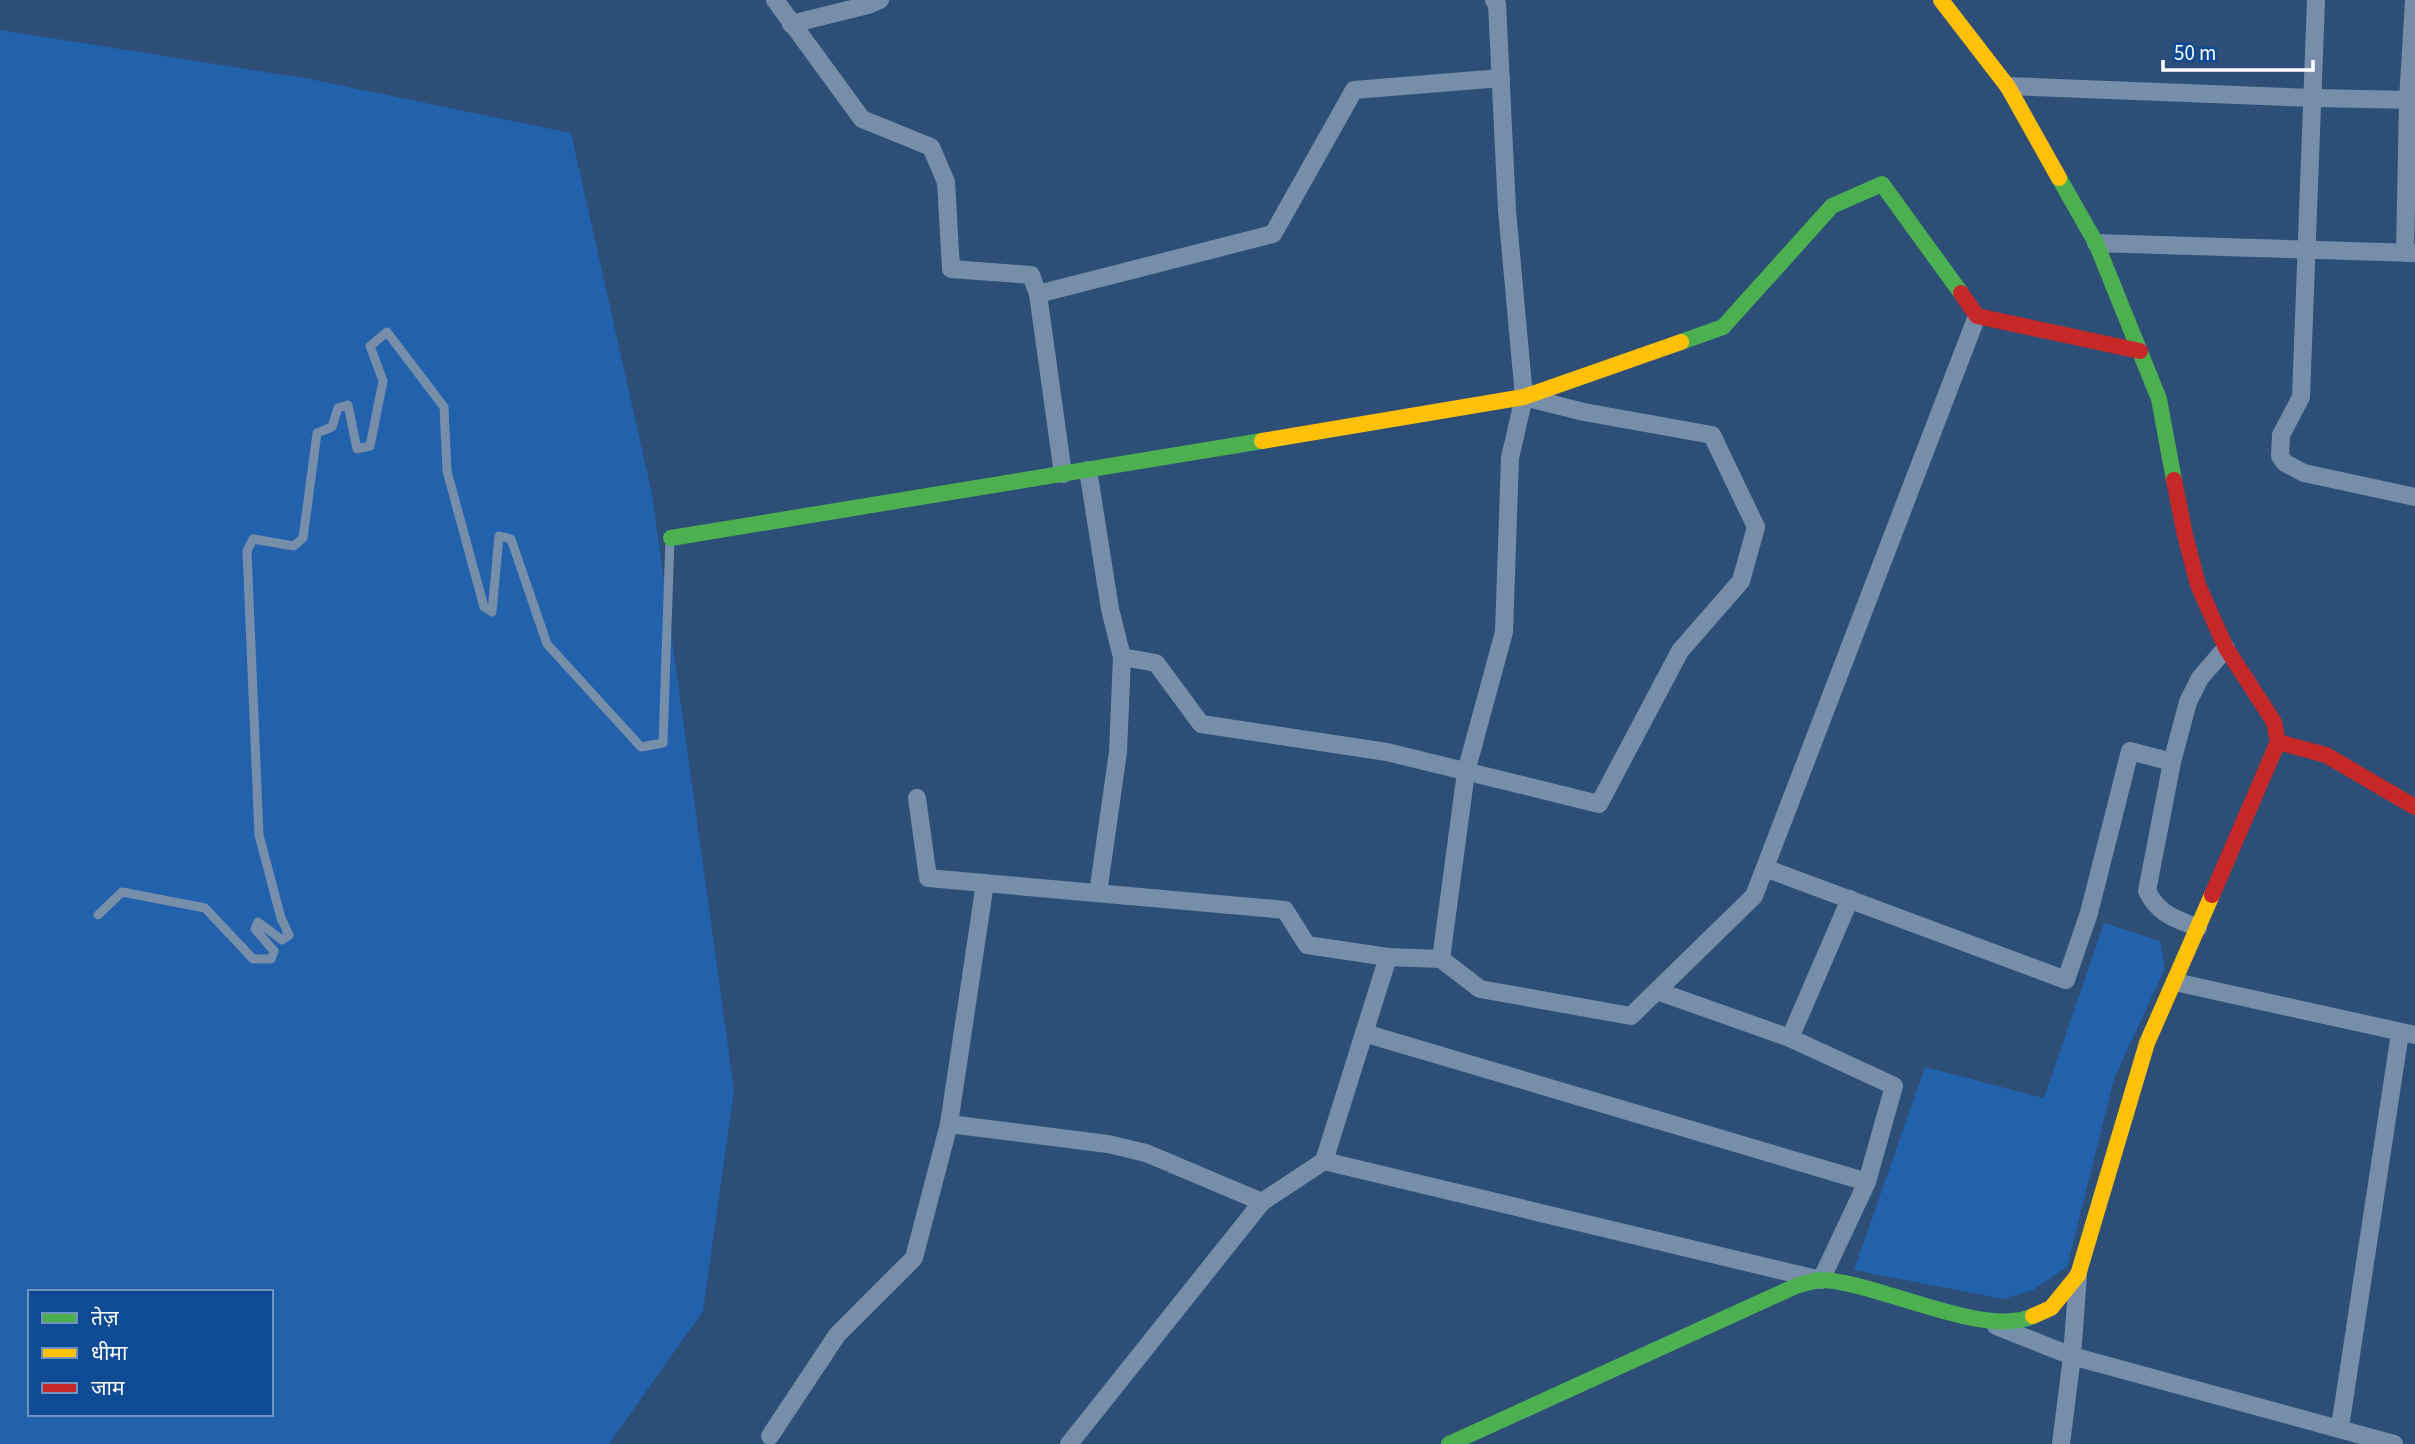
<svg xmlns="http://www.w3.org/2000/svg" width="2415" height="1444" viewBox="0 0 2415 1444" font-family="'Source Sans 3','Noto Sans Devanagari',sans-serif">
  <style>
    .green { fill: #2261ab; fill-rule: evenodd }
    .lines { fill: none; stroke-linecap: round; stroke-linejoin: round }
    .lane { stroke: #768ea9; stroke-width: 9 }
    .street { stroke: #768ea9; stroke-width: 18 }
    .fast { stroke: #4caf50; stroke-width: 16 }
    .slow { stroke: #ffc107; stroke-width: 16 }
    .jam { stroke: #c62828; stroke-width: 16 }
  </style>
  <rect width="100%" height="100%" fill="#2d4e76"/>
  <g class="green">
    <path d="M0,30L310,79L571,133L652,494L734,1090L703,1311L609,1444H0ZM30,1292H271V1414H30Z"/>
    <path d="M2104,923L2160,941L2165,968L2114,1079L2067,1267L2033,1290L2003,1299L1854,1270L1925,1067L2044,1098Z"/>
  </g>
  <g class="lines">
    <path class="lane" d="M98,915L122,892L205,908L253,959H271L274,951L255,929L258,922L282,940L289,935L281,918L259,835L247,551L253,539L294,546L303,538L317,433L332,427L338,408L348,405L357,449L370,446L383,381L370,346L387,332L444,407L447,471L484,607L492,612L499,536L511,539L547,644L641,747L663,743L670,539"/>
    <g class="street">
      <path d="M775,0L862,119L931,147L946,182L951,269L1031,275L1038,294L1063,474"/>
      <path d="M2316,0L2301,397L2281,435L2280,456L2285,463L2304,473L2415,497"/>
      <path d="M791,24L868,5L880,0"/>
      <path d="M2008,86L2312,98L2415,100"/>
      <path d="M2096,243L2415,253"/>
      <path d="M2405,253L2408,100L2414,0"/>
      <path d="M1038,294L1273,234L1354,90L1501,78"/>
      <path d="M1088,470L1110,609L1122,657L1156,663L1201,724L1387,752L1599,804L1680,651L1741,581L1756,527L1712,435L1584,412L1524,397"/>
      <path d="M917,798L928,878L1285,910L1307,945L1388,957L1441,959L1480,989L1631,1016L1754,896L1977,316"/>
      <path d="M1765,868L2066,980L2089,913L2130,751L2172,762"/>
      <path d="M1098,893L1118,752L1122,657"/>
      <path d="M2198,928C2175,918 2159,915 2147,891L2172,762L2188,702L2200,678L2226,648"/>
      <path d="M1441,959L1466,772L1504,632L1510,458L1524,397L1507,210L1497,4L1494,0"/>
      <path d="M2175,982L2415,1035"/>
      <path d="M1364,1033L1867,1182"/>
      <path d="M1790,1038L1850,899"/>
      <path d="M949,1124L1108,1144L1146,1153L1262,1202"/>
      <path d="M1324,1161L1821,1280L1867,1182L1894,1086L1790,1038L1657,991"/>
      <path d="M1996,1326L2072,1356L2394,1444"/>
      <path d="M2340,1427L2400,1033"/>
      <path d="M770,1436L837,1335L914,1258L949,1124L985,883"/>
      <path d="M1069,1444L1262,1202L1324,1161L1388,957"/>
      <path d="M2061,1444L2072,1356L2078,1275"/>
    </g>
    <g class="fast">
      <path d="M2059,178L2096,243L2159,399L2174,480"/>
      <path d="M1681,342L1723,327L1832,206L1882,184L1961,293"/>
      <path d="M671,538L1262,441"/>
      <path d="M1449,1444L1796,1286C1804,1284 1814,1280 1822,1280C1878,1282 1985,1339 2033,1316"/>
    </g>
    <g class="slow">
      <path d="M1941,0L2008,87L2059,178"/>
      <path d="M1262,441L1524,397L1681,342"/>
      <path d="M2033,1316L2051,1308L2078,1275L2147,1043L2212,895"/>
    </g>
    <g class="jam">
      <path d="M1961,293L1977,316L2140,351"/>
      <path d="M2174,480L2185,535L2198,585L2226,648L2274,722L2278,742L2212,895"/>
      <path d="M2278,742L2326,755L2415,807"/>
    </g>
  </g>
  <rect x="28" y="1290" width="245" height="126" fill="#0f4a94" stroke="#6f92bf" stroke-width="2"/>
  <rect x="42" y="1313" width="35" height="10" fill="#4caf50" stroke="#6f92bf" stroke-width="2"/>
  <text x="91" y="1325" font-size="21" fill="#ffffff">तेज़</text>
  <rect x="42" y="1348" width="35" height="10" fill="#ffc107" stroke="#6f92bf" stroke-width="2"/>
  <text x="91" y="1360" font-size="21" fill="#ffffff">धीमा</text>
  <rect x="42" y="1383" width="35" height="10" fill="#c62828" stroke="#6f92bf" stroke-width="2"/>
  <text x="91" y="1395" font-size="21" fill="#ffffff">जाम</text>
  <path d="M2163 60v10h150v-10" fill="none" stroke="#ffffff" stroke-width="3.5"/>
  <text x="2174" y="60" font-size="21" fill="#ffffff" stroke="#0f4a94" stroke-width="5" paint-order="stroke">50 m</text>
</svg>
